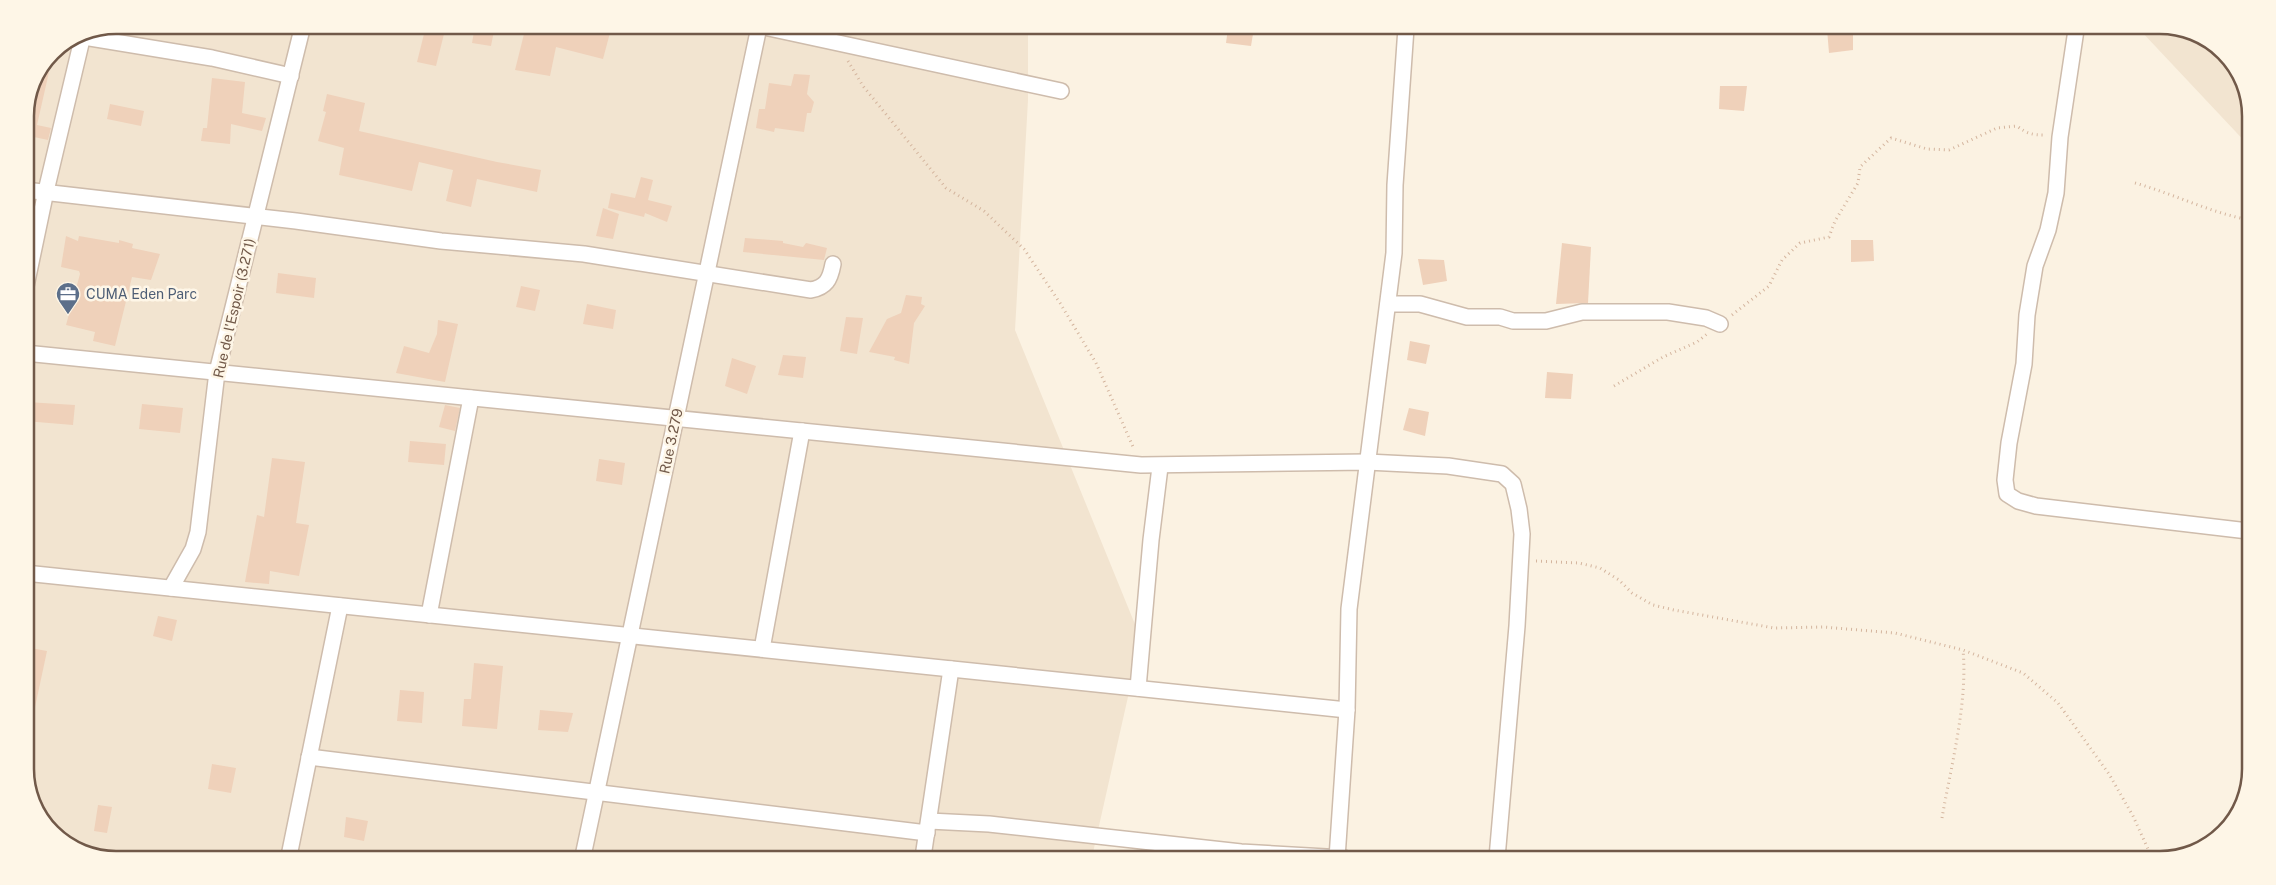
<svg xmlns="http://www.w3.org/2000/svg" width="2276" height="885" viewBox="0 0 2276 885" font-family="'Public Sans',sans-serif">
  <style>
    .residential { fill: #f2e4d0 }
    .building { fill: #efd1ba }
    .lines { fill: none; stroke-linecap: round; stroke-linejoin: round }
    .street-casing { stroke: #cebcac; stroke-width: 18 }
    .path { stroke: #d4b59e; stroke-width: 3; stroke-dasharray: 1 4; stroke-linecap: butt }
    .street { stroke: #fff; stroke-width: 15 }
    .labels { text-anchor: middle; stroke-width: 5; stroke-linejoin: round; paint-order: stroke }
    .service-label { font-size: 14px; fill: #4e5e75; stroke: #fef6e7; text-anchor: start }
    .street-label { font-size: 14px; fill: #715949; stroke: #fef6e7 }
    .rim { fill: none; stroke: #715949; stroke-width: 2.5 }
  </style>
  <rect width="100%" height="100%" fill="#fbf2e2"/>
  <g class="residential">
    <path d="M116,25L1028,27V100L1015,330L1141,639L1092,857L86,855L44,824L25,776V110L52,51L81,32Z"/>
    <path d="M2137,30H2190L2232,60L2251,109V148L2141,31Z"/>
  </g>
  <g class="building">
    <path d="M426,26H446L436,66L417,62Z"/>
    <path d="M475,26H495L491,46L472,43Z"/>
    <path d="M526,26L579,28L580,26H598L611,29L603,59L556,47L550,76L515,70Z"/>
    <path d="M1228,28H1254L1251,46L1226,43Z"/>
    <path d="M1827,29H1853V50L1829,53Z"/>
    <path d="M43,70L49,72L37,125L51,128L48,140L34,137L31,154L25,153V110Z"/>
    <path d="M794,74L810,75L807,94L814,102L811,113H807L804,132L775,128L774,132L756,128L759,109H765L769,83L791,86Z"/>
    <path d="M212,78L245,82L242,113L266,118L262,131L231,124L230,144L201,141L203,128H207Z"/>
    <path d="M1720,86H1747L1744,111L1719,109Z"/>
    <path d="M327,94L365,103L359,131L497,162L541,170L537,192L477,179L471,207L446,201L453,170L419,162L412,191L339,175L344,148L318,141L326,112L323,111Z"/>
    <path d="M110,104L144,111L141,126L107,119Z"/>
    <path d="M641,177L653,180L648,200L672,206L667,222L645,213L644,217L608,208L611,193L635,198Z"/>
    <path d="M603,208L619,214L613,239L596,236Z"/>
    <path d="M66,236L78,241L79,236L119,243V240L133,244L132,248L160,254L151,280L132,277L115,346L93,341L95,332L66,325L80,274L79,271L61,267Z"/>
    <path d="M745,238L783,241V243L803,247L806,243L827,248L824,260L743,252Z"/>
    <path d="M1851,240H1873L1874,261L1851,262Z"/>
    <path d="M1562,243L1591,247L1588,303L1556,304Z"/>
    <path d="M1418,259L1444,260L1447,281L1423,285Z"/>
    <path d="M278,273L316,278L314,298L276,293Z"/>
    <path d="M521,286L540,290L535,311L516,307Z"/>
    <path d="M906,295L922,297L921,304L925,306L914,323L909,364L894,360L895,357L869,352L887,319L901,313Z"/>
    <path d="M587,304L616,310L613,329L583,324Z"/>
    <path d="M846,317L863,318L857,354L840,351Z"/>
    <path d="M438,320L458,324L445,382L396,373L404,346L429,353L437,334Z"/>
    <path d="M1410,341L1430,345L1426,364L1407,360Z"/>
    <path d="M783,355L806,357L803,378L778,375Z"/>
    <path d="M732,358L756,366L747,394L725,386Z"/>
    <path d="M1547,372L1573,374L1571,399L1545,398Z"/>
    <path d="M27,402L75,405L73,425L25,421Z"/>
    <path d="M142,404L183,408L180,433L139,429Z"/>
    <path d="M445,405L460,408L455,431L439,427Z"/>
    <path d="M1409,408L1429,412L1425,436L1403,430Z"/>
    <path d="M410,441L446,444L444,465L408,462Z"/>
    <path d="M272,458L305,462L296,523L309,525L299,576L270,571L269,584L245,582L257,515L264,517Z"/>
    <path d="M599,459L625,463L622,485L596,481Z"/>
    <path d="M158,616L177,620L172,641L153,636Z"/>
    <path d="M25,647L47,651L31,726H25Z"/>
    <path d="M474,663L503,666L497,729L462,726L464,699H471Z"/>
    <path d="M400,690L424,692L422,723L397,721Z"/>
    <path d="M540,710L573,713L568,732L538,730Z"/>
    <path d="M212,764L236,768L231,793L208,789Z"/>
    <path d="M98,805L112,807L107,833L94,831Z"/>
    <path d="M346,817L368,821L364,841L344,837Z"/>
  </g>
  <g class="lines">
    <g class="street-casing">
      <g id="street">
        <path d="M764,27L1061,91"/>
        <path d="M2076,30L2060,137L2056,193L2048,230L2035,266L2027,315L2024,364L2009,443L2005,480L2007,494L2018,501L2036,506L2248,531"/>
        <path d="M84,37L212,58L291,76"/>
        <path d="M25,190L296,221L441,241L584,254L811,290C826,287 830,280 833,264"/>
        <path d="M25,291L46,191L84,31"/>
        <path d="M1388,304H1420L1467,317H1500L1513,321H1546L1582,312H1668L1706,318L1720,324"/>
        <path d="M25,353L1141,465L1367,462L1448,466L1502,474L1513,484L1519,509L1522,534L1517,626L1497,858"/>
        <path d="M25,573L1347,710"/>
        <path d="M171,588L193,549L198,532L217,372L303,25"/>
        <path d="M429,615L471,398"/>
        <path d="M762,649L802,431"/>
        <path d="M1138,688L1151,540L1160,467"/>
        <path d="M309,757L927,833"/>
        <path d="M929,821L989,824L1241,852L1344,858"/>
        <path d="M289,856L340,606"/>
        <path d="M583,856L759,27"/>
        <path d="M923,857L951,669"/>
        <path d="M1337,858L1347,710L1349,609L1394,253L1395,185L1406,28"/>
      </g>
    </g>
    <g class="path">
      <path d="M848,61L863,86L946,188L984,211L1024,249L1060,303L1096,363L1134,449"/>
      <path d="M2135,183C2174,194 2211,213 2250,220"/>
      <path d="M1732,315L1769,286L1782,260L1800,243L1829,237L1835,221L1858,183L1860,167L1891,138L1927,149L1949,150L1997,128L2017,126C2027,134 2033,135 2045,135"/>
      <path d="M1614,386L1663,357L1697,342L1707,334"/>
      <path d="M1536,561L1579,563L1600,568L1619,580L1632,593L1653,605L1674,610L1774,628L1823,627L1895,633L1963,650L2023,673L2058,703L2109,774L2133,816L2153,860"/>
      <path d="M1942,818C1951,766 1968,702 1963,650"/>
    </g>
    <use href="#street" class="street"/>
  </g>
  <defs>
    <g id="office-pin" transform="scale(1.25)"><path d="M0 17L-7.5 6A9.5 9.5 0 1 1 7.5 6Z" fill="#5c6f8a" stroke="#fef6e7"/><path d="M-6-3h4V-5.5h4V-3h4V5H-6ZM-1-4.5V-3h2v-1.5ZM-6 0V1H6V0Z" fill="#fff"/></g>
  </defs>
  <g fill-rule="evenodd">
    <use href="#office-pin" x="68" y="294"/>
  </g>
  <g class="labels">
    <g class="service-label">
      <text x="86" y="299">CUMA Eden Parc</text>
    </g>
    <g class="street-label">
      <text transform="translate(234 308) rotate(-77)" y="5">Rue de l'Espoir (3.271)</text>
      <text transform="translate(671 441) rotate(-78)" y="5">Rue 3.279</text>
    </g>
  </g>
  <path d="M0 0H2276V885H0ZM116 34H2160A82 82 0 0 1 2242 116V769A82 82 0 0 1 2160 851H116A82 82 0 0 1 34 769V116A82 82 0 0 1 116 34Z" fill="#fef6e7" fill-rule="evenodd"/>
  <path class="rim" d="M116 34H2160A82 82 0 0 1 2242 116V769A82 82 0 0 1 2160 851H116A82 82 0 0 1 34 769V116A82 82 0 0 1 116 34Z"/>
</svg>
